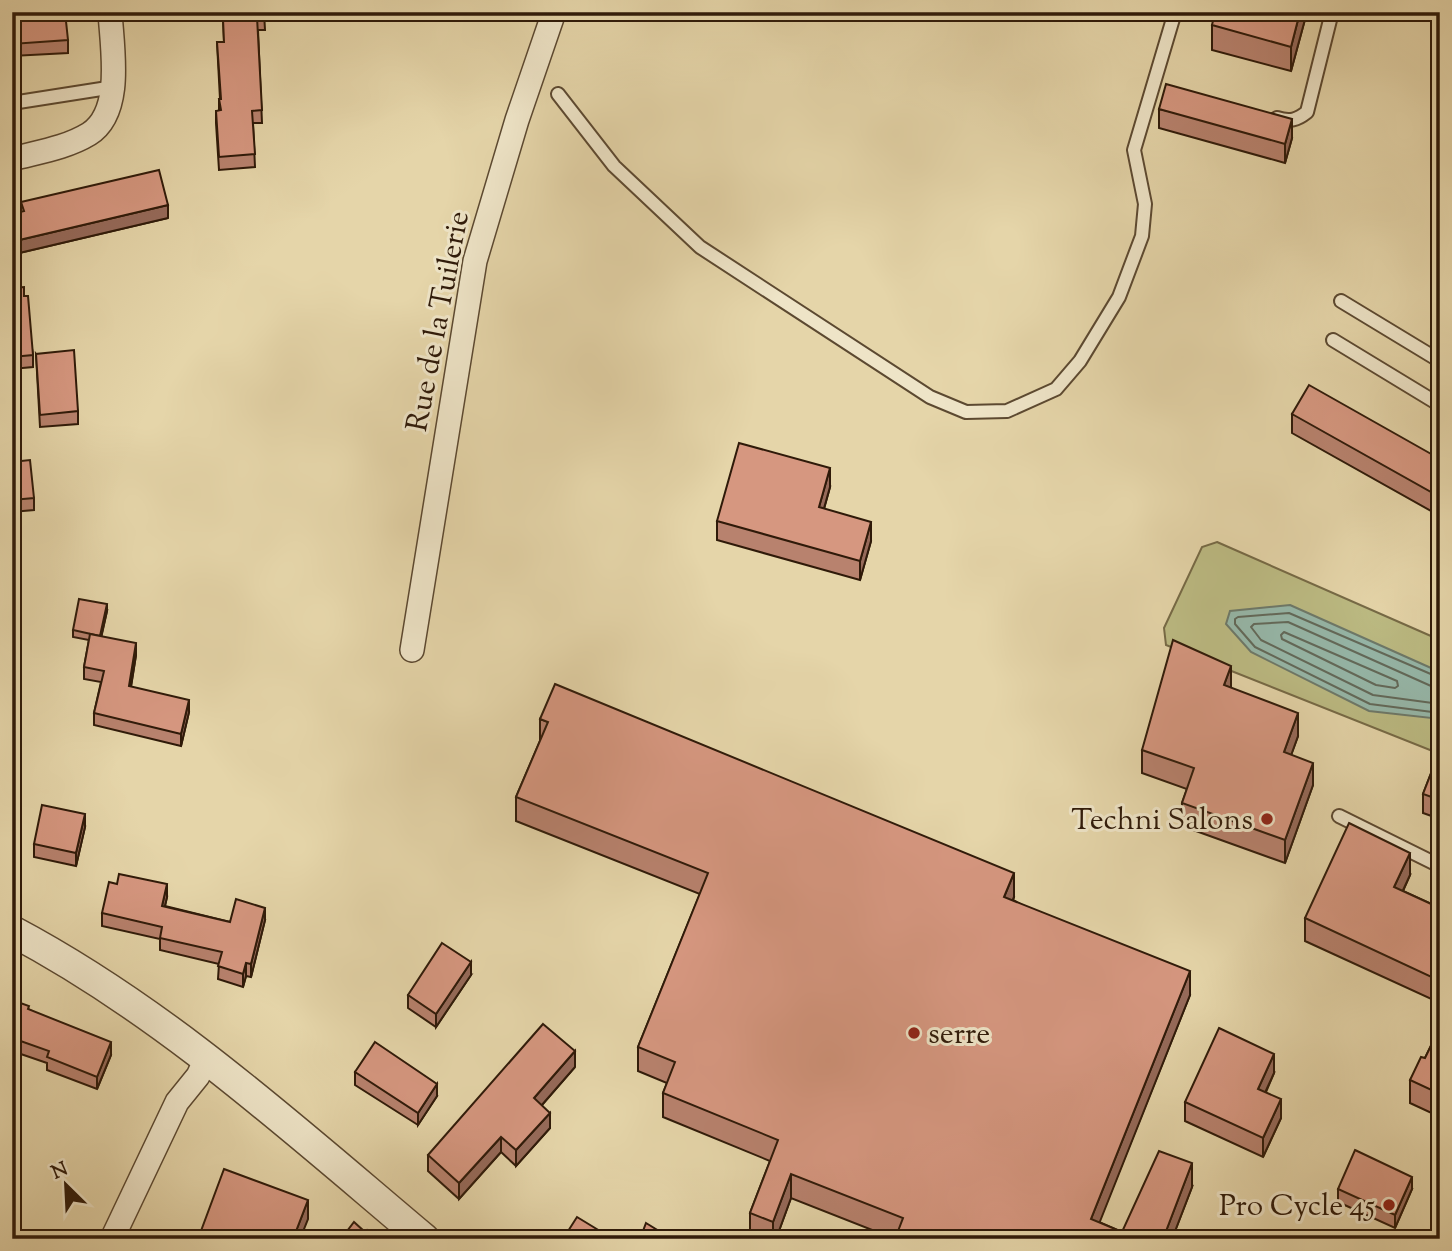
<svg xmlns="http://www.w3.org/2000/svg" width="1452" height="1251" viewBox="0 0 1452 1251" font-family="'Sorts Mill Goudy',serif">
  <style>
    .green { fill: #bcbb83; stroke: #766a46; stroke-width: 2 }
    .water { fill: #96b8aa; stroke: #6d796a; stroke-width: 2 }
    .lines { fill: none; stroke-linecap: round; stroke-linejoin: round }
    .shore { stroke: #62695a; stroke-width: 2 }
    .service-casing { stroke: #5c4931; stroke-width: 16 }
    .minor-casing { stroke: #5c4931; stroke-width: 26 }
    .tertiary-casing { stroke: #5c4931; stroke-width: 33 }
    .service { stroke: #eee4c7; stroke-width: 12 }
    .minor { stroke: #eee4c7; stroke-width: 23 }
    .tertiary { stroke: #eee4c7; stroke-width: 30 }
    .wall { fill: #b8826e; stroke: #2f1a09; stroke-width: 2 }
    .shaded-wall { fill: #966a5a; stroke: #2f1a09; stroke-width: 2 }
    .building { fill: #d69780; stroke: #2f1a09; stroke-width: 2 }
    .poi-dot { fill: #8f2418; stroke: #eee4c7; stroke-width: 2.5 }
    .labels { text-anchor: middle; stroke-width: 6; stroke-linejoin: round; paint-order: stroke }
    .street-label { font-size: 30px; fill: #2f1a09; stroke: #eee4c7 }
    .poi-label { font-size: 30px; fill: #2f1a09; stroke: #eee4c7; text-anchor: end }
  </style>
  <rect width="100%" height="100%" fill="#e5d5a9"/>
  <filter id="stains"><feTurbulence type="fractalNoise" baseFrequency=".00286" numOctaves="4"/><feColorMatrix values="0 0 0 0 .2 0 0 0 0 .09 0 0 0 0 .02 0 0 0 .5 -.17"/></filter>
  <radialGradient id="worn" r=".72"><stop offset=".6" stop-color="#630" stop-opacity="0"/><stop offset="1" stop-color="#630" stop-opacity=".3"/></radialGradient>
  <path class="green" d="M1217,542L1440,640V754L1166,645L1164,628L1202,547Z"/>
  <path class="water" d="M1290,605L1440,672V719L1369,711L1251,652L1226,624L1230,611Z"/>
  <g class="lines">
    <g class="shore">
      <path d="M1284,632L1397,681L1398,686L1395,688L1376,685L1282,639L1281,635Z"/>
      <path d="M1440,678L1289,613L1238,617L1235,619V624L1255,647L1370,704L1440,713"/>
      <path d="M1440,687L1431,686L1288,622L1254,624L1251,627L1261,640L1373,695L1440,704"/>
    </g>
    <g class="service-casing">
      <g id="service">
        <path d="M558,94L614,166L700,247L930,397L966,412L1007,411L1056,389L1080,361L1119,297L1142,236L1145,204L1134,150L1175,12"/>
        <path d="M12,103L114,87"/>
        <path d="M1277,118C1290,122 1297,120 1307,112L1332,12"/>
        <path d="M1341,301L1440,361"/>
        <path d="M1333,340L1440,405"/>
        <path d="M1339,816L1440,866"/>
      </g>
    </g>
    <g class="minor-casing">
      <g id="minor">
        <path d="M12,159C38,152 66,148 89,134C124,112 112,48 110,12"/>
        <path d="M412,650L475,261L517,120L554,12"/>
        <path d="M112,1239L177,1102L198,1076L207,1057"/>
      </g>
    </g>
    <g class="tertiary-casing">
      <path id="tertiary" d="M12,931C165,1012 293,1129 424,1239"/>
    </g>
    <use href="#service" class="service"/>
    <use href="#minor" class="minor"/>
    <use href="#tertiary" class="tertiary"/>
  </g>
  <g class="wall">
    <path d="M12,12L68,40V53L12,56Z"/>
    <path d="M226,12H264L265,30H258L262,123H253L255,167L219,170L216,123V111H219V99H220L217,42H224L223,19H227Z"/>
    <path d="M1307,12L1291,71L1212,50V25Z"/>
    <path d="M1429,12H1440V17Z"/>
    <path d="M1159,109L1292,138L1285,163L1159,128Z"/>
    <path d="M21,202L168,218L15,254L12,244V214L21,212Z"/>
    <path d="M12,288L24,296L33,355V367L12,369Z"/>
    <path d="M36,354L78,411V424L40,427Z"/>
    <path d="M1292,414L1440,459V516L1292,433Z"/>
    <path d="M12,462L34,498V510L12,512Z"/>
    <path d="M830,487L824,509L871,541L860,580L717,540V521Z"/>
    <path d="M107,611L101,637L136,655L131,687L189,712L181,746L94,725V713L101,682L84,679V667L89,640L73,637V630Z"/>
    <path d="M1231,688L1298,736L1291,755L1313,785L1285,863L1182,826V803L1187,789L1142,773V750Z"/>
    <path d="M540,719L1014,897L1013,900L1190,995L1099,1222L1122,1232L1192,1187L1172,1239H895L791,1198L776,1239H755L750,1237V1213L770,1161L663,1117V1093L667,1083L638,1071V1047L700,894L516,821V797L540,741Z"/>
    <path d="M1440,750V819L1423,813V794Z"/>
    <path d="M85,827L76,866L34,857V844Z"/>
    <path d="M1410,875L1403,891L1440,908V1003L1305,941V918Z"/>
    <path d="M167,897L165,906L230,922L265,920L251,977L246,976L243,987L218,979L219,964L160,950V939L102,926V913Z"/>
    <path d="M471,975L436,1027L408,1008V995Z"/>
    <path d="M12,1000L111,1055L97,1089L47,1070V1063L12,1051Z"/>
    <path d="M1440,1027V1117L1410,1103V1080L1425,1058Z"/>
    <path d="M575,1067L542,1105L550,1128L516,1166L501,1152L459,1199L428,1171V1155Z"/>
    <path d="M355,1072L437,1096L418,1125L355,1085Z"/>
    <path d="M1274,1073L1266,1092L1281,1118L1263,1157L1185,1121V1102Z"/>
    <path d="M1338,1189H1412L1395,1228L1338,1202Z"/>
  </g>
  <g class="shaded-wall">
    <path d="M1300,12H1307L1291,71V47Z"/>
    <path d="M1292,119V138L1285,163V144Z"/>
    <path d="M168,205V218L15,254V241Z"/>
    <path d="M830,468V487L819,526V507Z"/>
    <path d="M871,522V541L860,580V561Z"/>
    <path d="M107,604V611L100,643V636Z"/>
    <path d="M136,643V655L129,698V686Z"/>
    <path d="M1231,666V689L1224,685Z"/>
    <path d="M189,700V712L181,746V734Z"/>
    <path d="M1298,713V736L1284,775V752Z"/>
    <path d="M1313,763V785L1285,863V840Z"/>
    <path d="M85,814V827L76,866V853Z"/>
    <path d="M1410,853V875L1394,910V887Z"/>
    <path d="M1014,873V897L1004,921V897Z"/>
    <path d="M167,884V897L162,918V906Z"/>
    <path d="M265,908V920L251,977V964Z"/>
    <path d="M471,962V975L436,1027V1014Z"/>
    <path d="M246,963V976L243,987V974Z"/>
    <path d="M1190,971V995L1093,1239L1091,1219Z"/>
    <path d="M111,1042V1055L97,1089V1077Z"/>
    <path d="M575,1051V1067L534,1114V1098Z"/>
    <path d="M1274,1054V1073L1258,1108V1089Z"/>
    <path d="M437,1084V1096L418,1125V1113Z"/>
    <path d="M1281,1099V1118L1263,1157V1138Z"/>
    <path d="M550,1113V1128L516,1166V1150Z"/>
    <path d="M501,1137V1152L459,1199V1183Z"/>
    <path d="M1192,1163V1187L1172,1239H1163Z"/>
    <path d="M791,1174V1198L776,1239H773V1222Z"/>
    <path d="M1412,1177V1189L1395,1228V1215Z"/>
    <path d="M308,1200V1219L300,1239H293Z"/>
  </g>
  <g class="building">
    <path d="M12,12H65L68,40L12,44Z"/>
    <path d="M227,12H264L265,17H257L262,110L252,111L255,154L219,157L216,111L221,110L219,99H221L217,42H224L223,19H227Z"/>
    <path d="M1215,12H1300L1291,47L1212,25Z"/>
    <path d="M1166,84L1292,119L1285,144L1159,109Z"/>
    <path d="M159,170L168,205L15,241L12,231V214L24,211L21,202Z"/>
    <path d="M24,287V296H28L33,355L12,357V288Z"/>
    <path d="M74,350L78,411L40,415L36,354Z"/>
    <path d="M1309,385L1440,459V497L1292,414Z"/>
    <path d="M739,443L830,468L819,507L871,522L860,561L717,521Z"/>
    <path d="M30,460L34,498L12,500V462Z"/>
    <path d="M79,599L107,604L100,636L73,630Z"/>
    <path d="M90,634L136,643L129,686L189,700L181,734L94,713L104,671L84,667Z"/>
    <path d="M1173,640L1231,666L1224,685L1298,713L1284,752L1313,763L1285,840L1182,803L1194,768L1142,750Z"/>
    <path d="M555,684L1014,873L1004,897L1190,971L1091,1219L1122,1232L1159,1151L1192,1163L1163,1239H895L903,1218L791,1174L773,1222L750,1213L778,1140L663,1093L675,1062L638,1047L708,873L516,797L548,722L540,719Z"/>
    <path d="M1440,750V800L1423,794Z"/>
    <path d="M42,805L85,814L76,853L34,844Z"/>
    <path d="M1349,823L1410,853L1394,887L1440,908V981L1305,918Z"/>
    <path d="M119,874L167,884L162,906L230,922L236,899L265,908L251,964L246,963L243,974L218,966L222,952L160,938L162,927L102,913L109,882L117,884Z"/>
    <path d="M442,943L471,962L436,1014L408,995Z"/>
    <path d="M12,1000L29,1006L28,1009L111,1042L97,1077L47,1057L49,1051L12,1038Z"/>
    <path d="M543,1024L575,1051L534,1098L550,1113L516,1150L501,1137L459,1183L428,1155Z"/>
    <path d="M1440,1027V1094L1410,1080L1421,1057L1425,1058Z"/>
    <path d="M1219,1028L1274,1054L1258,1089L1281,1099L1263,1138L1185,1102Z"/>
    <path d="M375,1042L437,1084L418,1113L355,1072Z"/>
    <path d="M1355,1150L1412,1177L1395,1215L1338,1189Z"/>
    <path d="M224,1169L308,1200L293,1239H198Z"/>
    <path d="M577,1217L613,1239H563Z"/>
    <path d="M354,1222L364,1231L367,1230L377,1239H341Z"/>
    <path d="M646,1223L667,1236L666,1239H640Z"/>
  </g>
  <g class="poi-dot">
    <circle cx="1267" cy="819" r="7"/>
    <circle cx="914" cy="1033" r="7"/>
    <circle cx="1389" cy="1205" r="7"/>
  </g>
  <g class="labels">
    <g class="street-label">
      <text transform="translate(437 321) rotate(-79)" y="10">Rue de la Tuilerie</text>
    </g>
    <g class="poi-label">
      <text x="1253" y="829">Techni Salons</text>
      <text x="928" y="1043" text-anchor="start">serre</text>
      <text x="1375" y="1215">Pro Cycle 45</text>
    </g>
  </g>
  <rect width="1452" height="1251" fill="none" stroke="#e5d5a9" stroke-width="42"/>
  <rect x="14" y="14" width="1424" height="1223" fill="none" stroke="#2f1a09" stroke-width="3.5"/>
  <rect x="21" y="21" width="1410" height="1209" fill="none" stroke="#2f1a09" stroke-width="2"/>
  <g transform="translate(66 1185) rotate(336)" stroke="#eee4c7" stroke-width="5" paint-order="stroke">
  <path d="M0-5L12 26L0 18L-12 26Z" fill="#2f1a09"/>
  <text y="-10" font-size="19" font-weight="bold" text-anchor="middle" fill="#2f1a09">N</text>
  </g>
  <rect width="100%" height="100%" filter="url(#stains)"/>
  <rect width="100%" height="100%" fill="url(#worn)"/>
</svg>
